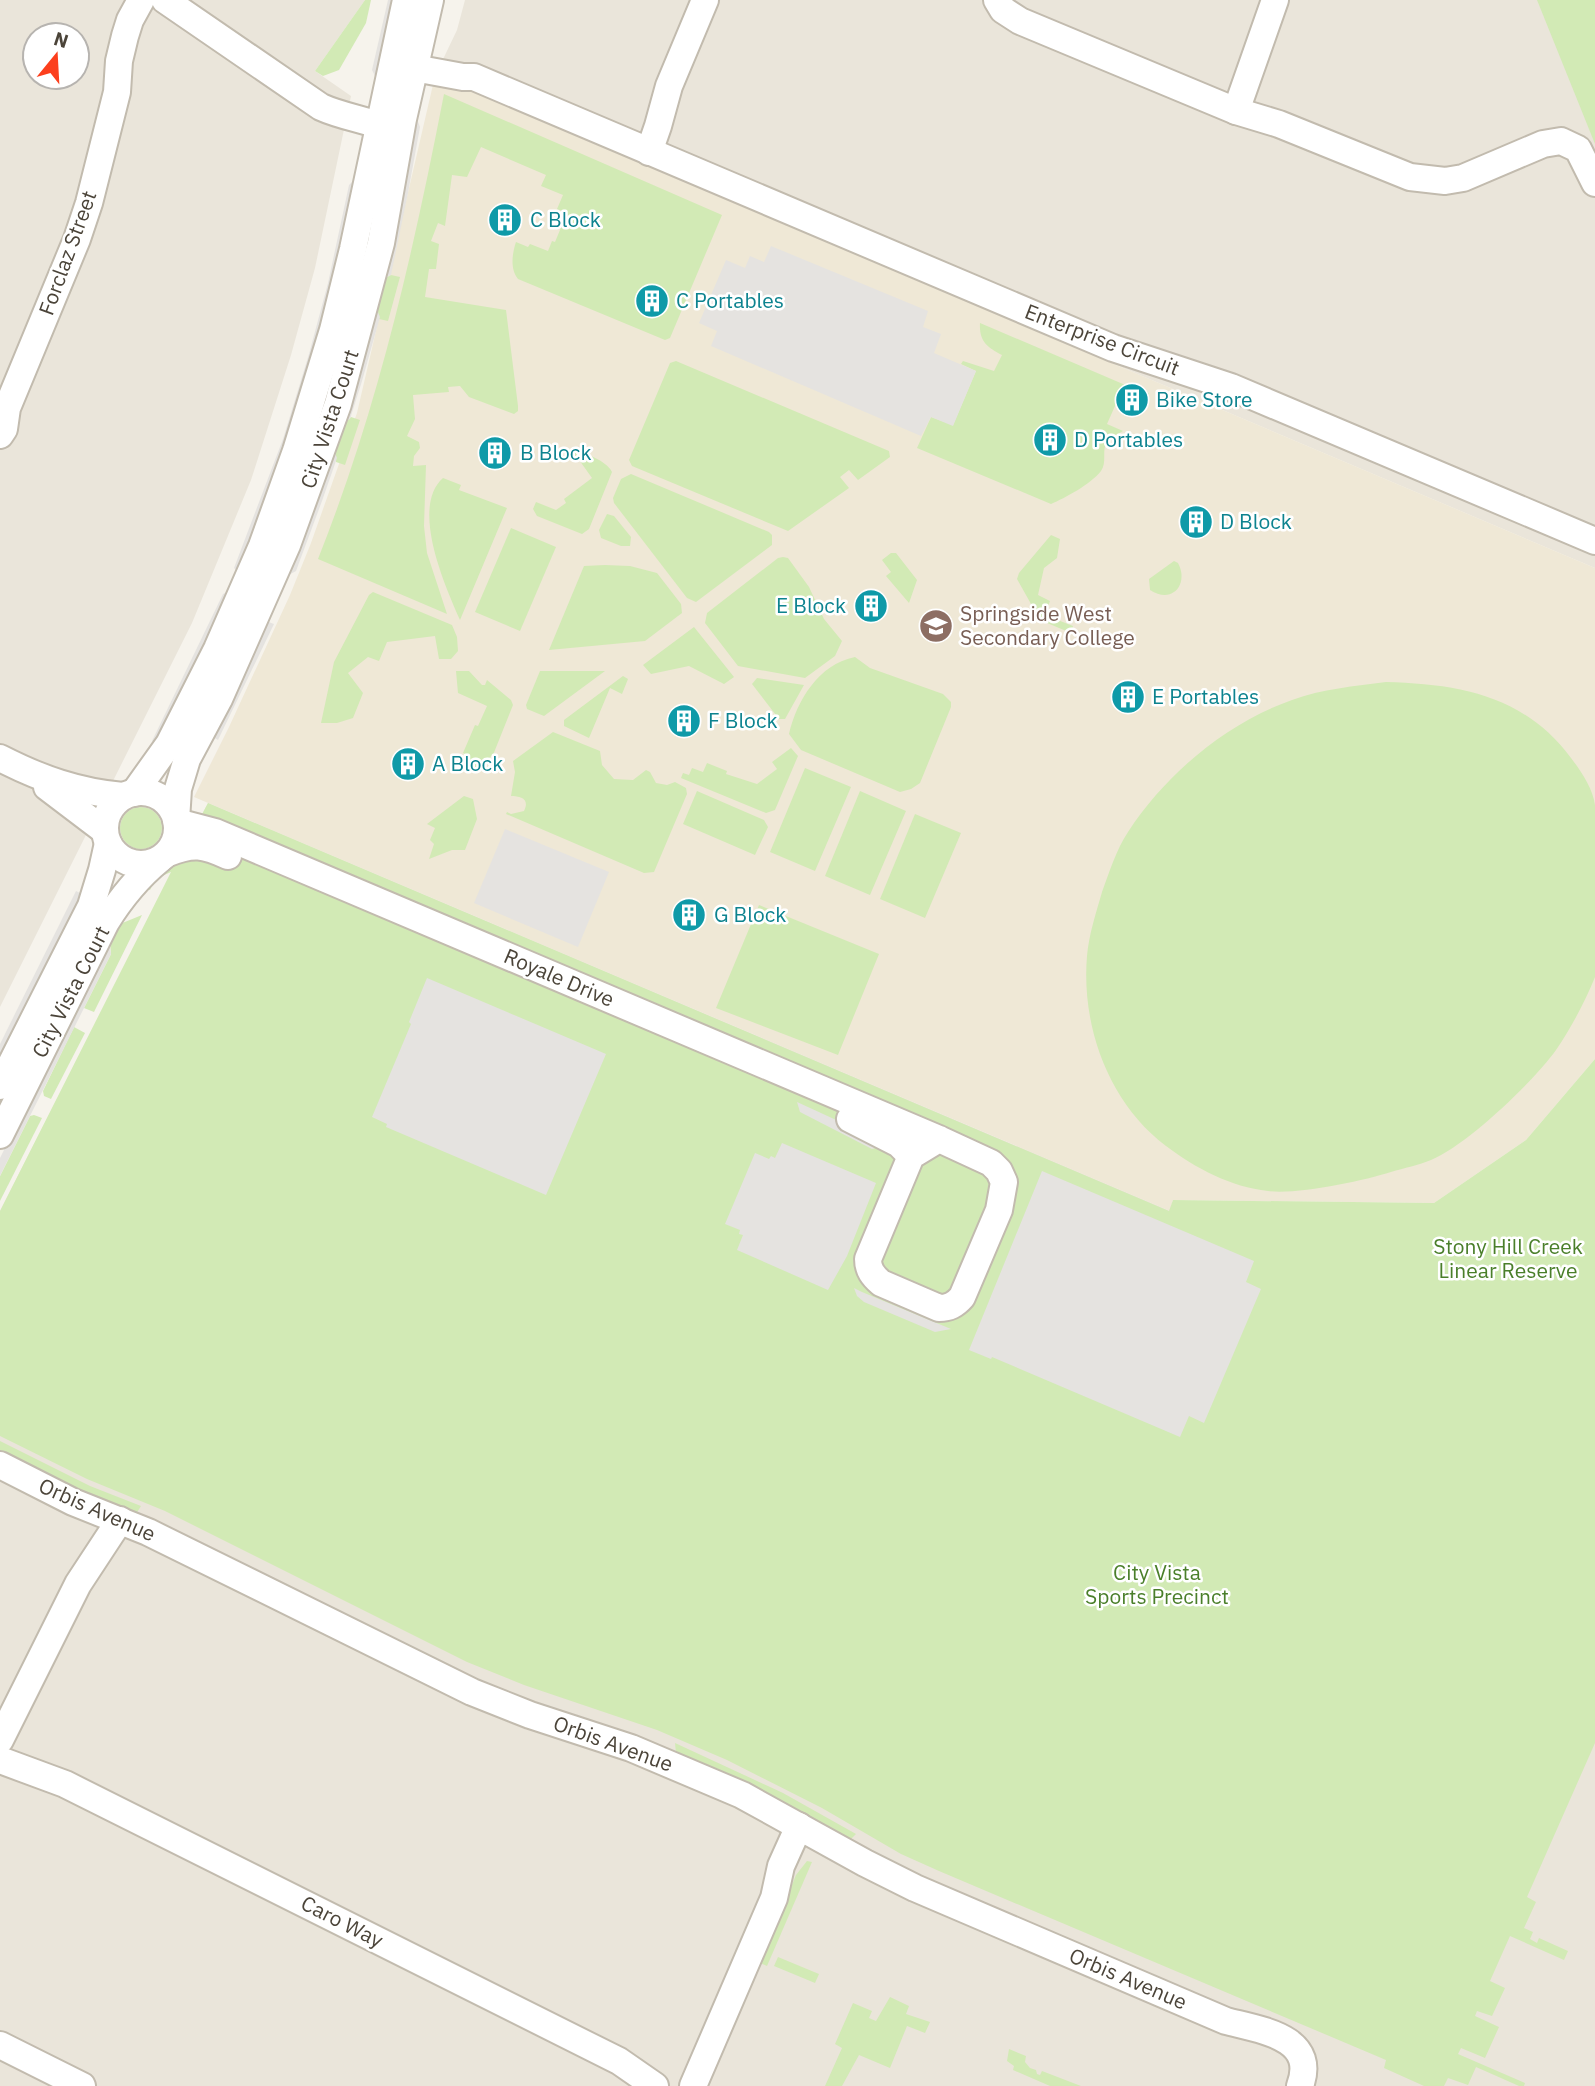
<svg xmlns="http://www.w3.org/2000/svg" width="1595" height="2086" viewBox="0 0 1595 2086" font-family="'IBM Plex Sans',sans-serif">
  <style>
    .residential { fill: #eae5da; fill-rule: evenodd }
    .education { fill: #efe8d6 }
    .green { fill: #d2eab5 }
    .parking { fill: #e5e3e0 }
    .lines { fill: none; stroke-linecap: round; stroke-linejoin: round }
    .minor-casing { stroke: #c2bbae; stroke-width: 30 }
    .minor { stroke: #fff; stroke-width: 26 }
    .labels { text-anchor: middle; stroke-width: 5; stroke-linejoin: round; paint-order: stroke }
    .culture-label { font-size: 21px; fill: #0d838f; stroke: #fff; text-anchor: start }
    .street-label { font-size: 21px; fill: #4b4439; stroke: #fff }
    .education-label { font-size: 21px; fill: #785e54; stroke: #fff; text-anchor: start }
    .park-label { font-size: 21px; fill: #4a7f2a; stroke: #fff }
  </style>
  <rect width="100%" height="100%" fill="#f6f3ec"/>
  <g class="residential">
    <path d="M0,0H365L315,71L351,96L315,268L291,355L251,480L192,623L0,1007ZM35,35H77V77H35Z"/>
    <path d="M465,0H1595V568L435,76L457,30Z"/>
    <path d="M208,803L1595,1391V2086H0V1211Z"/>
  </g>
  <path class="education" d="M435,76L1595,568V1059L1526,1140L1434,1203L1173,1200L1170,1211L194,797L229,727L290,595L311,543L357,413Z"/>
  <g class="green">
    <path d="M365,0H371L366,23L339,70L323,76L315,71Z"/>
    <path d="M1537,0H1595V144Z"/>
    <path d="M444,94L722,215L670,338L665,340L518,279C510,269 512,254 516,242L528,247L530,244L548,251L552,241L555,242L567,213L557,209L563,195L541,186L546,175L481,147L467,177L452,175L445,226L438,223L431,241L439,244L436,269H429L425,297L506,310L518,406V411L514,414L469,397L460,386L448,387L449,392L413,395L415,419L407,436L419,442L420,448L414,456L413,466L426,465L424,526L427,553L447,614L318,559C378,408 413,254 444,94Z"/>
    <path d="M391,275L400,277L388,321L379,319L375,305L381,280Z"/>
    <path d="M980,323L1130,387L1149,393L1147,397L1123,388L1107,424L1123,431C1118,434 1109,439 1106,444C1102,452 1107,462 1101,471C1091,484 1065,498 1051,504L917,448L931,417L953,425L976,371L961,364L963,361L994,371L1002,355C987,347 979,341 980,323Z"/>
    <path d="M676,361L889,451L890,457L858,480L849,470L840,477L849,488L788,531L632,466L629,460L670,363Z"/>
    <path d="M351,417L360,420L345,465L336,462C336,456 333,451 334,446C335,430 341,426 351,417Z"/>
    <path d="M562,448C576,449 606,459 612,472L589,529L582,534L537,516L533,509L536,502L556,510L566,503L564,499L592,478L577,457L572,461Z"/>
    <path d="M631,474L769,532L772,535V545L696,602L687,598L614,503L613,498L621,479Z"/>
    <path d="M443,478L461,485L459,490L507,508L460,620C445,586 410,507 443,478Z"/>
    <path d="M607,514L614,516L631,537L630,546H621L601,538L599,530Z"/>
    <path d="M511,528L556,547L520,631L475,612Z"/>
    <path d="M1051,535L1060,539L1057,558L1044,568L1038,595L1050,601L1045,615L1073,626L1071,633L1040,620L1017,579L1019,573Z"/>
    <path d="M891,553H896L917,580L909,603L886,576L891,572L882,560Z"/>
    <path d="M783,557L788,558L809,587L824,619L842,641L835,656L805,678L738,666L705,623L707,613L778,558Z"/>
    <path d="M1174,561L1178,563C1189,583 1173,605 1150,590L1149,579Z"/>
    <path d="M605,565L630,566L657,573L681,604L682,613L645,641L549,650L584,566Z"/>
    <path d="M373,592L452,625L457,637L458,651L451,659H439L435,636L387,642L379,661L368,657L348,673L363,693L353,718L337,723H321L334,662L369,595Z"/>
    <path d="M694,627L734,677L724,684L689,666L651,674L643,665Z"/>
    <path d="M855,657L870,668L943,694L951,702V707L920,783L911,789L900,792L801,750L789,734C797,700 819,664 855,657Z"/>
    <path d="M456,671H469L482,685H485L487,680L511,700L513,705L493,755L470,773L461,769L467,755L463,753L475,725L478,726L487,706L458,693Z"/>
    <path d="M540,671H605L544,716L527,709L526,705Z"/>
    <path d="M623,676L628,679L622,694L610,688L589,738L564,726V720Z"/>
    <path d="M757,678L804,685L785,719H779L752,684Z"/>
    <path d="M1386,682C1459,684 1524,695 1571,758C1581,771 1593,789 1595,805C1595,822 1595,841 1595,859C1595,898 1595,937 1595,977C1585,1002 1571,1028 1556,1050C1533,1082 1467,1145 1431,1160C1419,1165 1404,1168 1391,1172C1363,1181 1296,1195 1268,1191C1231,1187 1195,1168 1166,1146C1109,1103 1081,1027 1087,956C1089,934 1096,913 1102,892C1109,873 1116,850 1128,832C1166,774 1226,723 1292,700C1322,689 1355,686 1386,682Z"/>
    <path d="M553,732L600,751L602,765L614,779L633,780L646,770L650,772L656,783L667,785L675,782L686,788L687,794L654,872L644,873L506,814L507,812L511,814L524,811C530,799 521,796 511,796L515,772L513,761Z"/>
    <path d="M791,748L798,756L775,810L766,813L681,778L683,773L689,775L692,768L703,772L707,763L727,771L726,774L757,784L777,769L772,762Z"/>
    <path d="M805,768L851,787L815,871L770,852Z"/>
    <path d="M697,791L764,820L768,827L755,855L683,824Z"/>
    <path d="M860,791L906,811L870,895L825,876Z"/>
    <path d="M464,796L473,799L477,819L465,850H452L429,859L434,844L430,840L435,828L427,824Z"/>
    <path d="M208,803L1169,1211L1173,1200L1434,1203L1526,1140L1595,1059V1743L1527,1897L1536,1902L1524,1928L1533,1932L1530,1939L1537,1943L1539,1938L1568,1951L1564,1960L1510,1936L1490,1981L1505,1988L1492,2016L1477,2011L1475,2016L1499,2027L1485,2058L1461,2048L1458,2054L1525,2083L1524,2086H1519L1476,2067L1468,2085L1448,2078L1444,2086H1424L1384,2068L1386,2060L939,1871L901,1854L822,1808L727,1760L657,1730L524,1685L467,1662L165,1511L87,1479L0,1436V1211L171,872L155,879L150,890L144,888L178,859Z"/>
    <circle cx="141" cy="828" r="21"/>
    <path d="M915,814L961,833L925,918L880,899Z"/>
    <path d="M759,905L879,954L838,1055L716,1008Z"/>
    <path d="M142,915L94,1012L84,1008L111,954L110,943L115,930L120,924Z"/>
    <path d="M74,1027L85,1033L51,1099L44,1096L43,1091Z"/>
    <path d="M34,1115L42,1118L0,1201V1176L30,1116Z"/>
    <path d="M0,1441L90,1486L141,1506L136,1514L81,1492L0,1452Z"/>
    <path d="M675,1743L783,1793L856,1834L849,1841L676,1753Z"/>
    <path d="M807,1861L812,1862L767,1966L760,1963L796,1875Z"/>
    <path d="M778,1957L819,1974L815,1983L774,1966Z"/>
    <path d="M890,1997L909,2006L906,2014L930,2022L925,2033L907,2026L890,2068L859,2055L842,2086H825L842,2048L835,2044L853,2003L872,2011L869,2018L876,2021Z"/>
    <path d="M1009,2049L1026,2056L1025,2062L1030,2068L1036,2070L1037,2074L1040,2075L1042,2071L1081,2086H1050L1013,2070L1014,2066L1007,2061Z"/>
  </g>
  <g class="parking">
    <path d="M388,0H395L377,80L372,70Z"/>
    <path d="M414,111L420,127L408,193L391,275L381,280Z"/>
    <path d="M359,175L315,360L239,573L234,568L283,439L309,354L328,283L349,185Z"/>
    <path d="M771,246L928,311L923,327L941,334L934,353L976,371L953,426L931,417L921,436L711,346L717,331L699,323L726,260L745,268L750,256L764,262Z"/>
    <path d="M375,305L380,317L362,381L350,419L341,424Z"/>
    <path d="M333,448L337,458L322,501L296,571L285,577Z"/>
    <path d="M232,590L157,744L152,741L223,594Z"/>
    <path d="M266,621L274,624L218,740L211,736Z"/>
    <path d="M505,829L609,872L578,947L474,903Z"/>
    <path d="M76,891L84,895L0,1062V1044Z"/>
    <path d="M109,940L111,954L0,1176V1158Z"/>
    <path d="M427,978L606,1054L546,1195L386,1127L387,1124L372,1117L411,1024L409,1022Z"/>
    <path d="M797,1102L858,1130L882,1146L872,1149L800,1112Z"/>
    <path d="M782,1143L876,1183L847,1256L828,1290L737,1250L743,1235L739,1234L740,1230L725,1224L755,1153L769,1159L771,1156L775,1158Z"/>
    <path d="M1042,1171L1254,1261L1246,1282L1261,1289L1204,1423L1189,1416L1180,1437L992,1357L991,1359L969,1350Z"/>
    <path d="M854,1288L862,1292L951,1329L935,1332L864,1302L857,1296Z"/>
  </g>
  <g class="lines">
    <g class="minor-casing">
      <g id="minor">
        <path d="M165,0L321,107C345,118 372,120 395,132"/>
        <path d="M997,0L1003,10L1020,21L1236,111L1279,124L1410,177L1445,181L1463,178L1543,144L1561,141L1578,149L1595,183"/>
        <path d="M414,68L463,77H474L1113,348L1231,387L1595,541"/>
        <path d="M1236,111L1275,0"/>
        <path d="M649,152L658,126L669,86L705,0"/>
        <path d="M0,435L4,429L7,408L77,239L89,203L117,92L119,61L125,36L130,20L141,0"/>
        <path d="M0,758C41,779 78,792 123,796"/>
        <path d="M47,787L105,831"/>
        <circle cx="141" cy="828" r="36"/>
        <path d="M134,793L169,744L217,649L262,546L296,451L333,330L353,249L406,0"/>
        <path d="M176,820L178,789L187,759L219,699L287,545L338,404L381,243L403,119L430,0"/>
        <path d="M177,822L215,832L939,1139L991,1163L999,1171L1004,1182L999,1210L962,1297C955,1305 949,1308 939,1308L881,1283C873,1276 868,1270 868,1259L911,1156L939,1139"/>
        <path d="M168,853C194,843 203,845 228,856"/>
        <path d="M0,1086L91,906L102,870L108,843"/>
        <path d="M850,1119L899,1144L911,1156"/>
        <path d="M0,1135L106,922C121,898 137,878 159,860"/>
        <path d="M0,1465L73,1502L148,1532L472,1692L530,1715L631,1748L742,1795L865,1863L915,1888L1226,2021C1261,2030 1318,2037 1300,2086"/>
        <path d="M0,1740L78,1584L120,1520"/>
        <path d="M0,1760L65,1784L619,2061L655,2086"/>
        <path d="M0,2045L82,2086"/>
        <path d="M693,2086L774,1898L781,1866L799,1826"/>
      </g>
    </g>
    <use href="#minor" class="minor"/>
  </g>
  <defs>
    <g id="building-disc" transform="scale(1.75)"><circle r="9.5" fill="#0f9aa8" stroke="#fff"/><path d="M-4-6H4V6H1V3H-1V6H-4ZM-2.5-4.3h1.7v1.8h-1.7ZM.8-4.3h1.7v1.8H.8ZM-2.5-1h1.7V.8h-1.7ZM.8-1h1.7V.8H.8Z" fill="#fff"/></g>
    <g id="school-disc" transform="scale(1.75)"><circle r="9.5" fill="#8d6e63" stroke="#fff"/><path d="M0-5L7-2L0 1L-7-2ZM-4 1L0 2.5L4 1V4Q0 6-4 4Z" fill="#fff"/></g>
  </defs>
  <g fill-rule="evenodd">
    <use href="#building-disc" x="505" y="220"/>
    <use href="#building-disc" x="652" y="301"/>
    <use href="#building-disc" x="1132" y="400"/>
    <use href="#building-disc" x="1050" y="440"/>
    <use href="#building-disc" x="495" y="453"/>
    <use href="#building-disc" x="1196" y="522"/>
    <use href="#building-disc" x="871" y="606"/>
    <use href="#school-disc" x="936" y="626"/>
    <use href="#building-disc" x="1128" y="697"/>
    <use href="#building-disc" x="684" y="721"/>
    <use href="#building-disc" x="408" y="764"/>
    <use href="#building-disc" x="689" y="915"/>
  </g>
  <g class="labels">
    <g class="culture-label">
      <text x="530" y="227">C Block</text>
      <text x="676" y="308">C Portables</text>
      <text x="1156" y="407">Bike Store</text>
      <text x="1074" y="447">D Portables</text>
      <text x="520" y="460">B Block</text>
      <text x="1220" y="529">D Block</text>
      <text x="846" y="613" text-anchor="end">E Block</text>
      <text x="1152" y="704">E Portables</text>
      <text x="708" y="728">F Block</text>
      <text x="432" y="771">A Block</text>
      <text x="714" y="922">G Block</text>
    </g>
    <g class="street-label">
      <text transform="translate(68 253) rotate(-70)" y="7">Forclaz Street</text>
      <text transform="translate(1102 340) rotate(21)" y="7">Enterprise Circuit</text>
      <text transform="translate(330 419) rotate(-72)" y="7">City Vista Court</text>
      <text transform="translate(559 978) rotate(23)" y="7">Royale Drive</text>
      <text transform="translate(71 992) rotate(-63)" y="7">City Vista Court</text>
      <text transform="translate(97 1510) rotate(24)" y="7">Orbis Avenue</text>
      <text transform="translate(613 1744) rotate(20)" y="7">Orbis Avenue</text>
      <text transform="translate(342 1922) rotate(27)" y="7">Caro Way</text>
      <text transform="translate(1128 1979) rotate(23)" y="7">Orbis Avenue</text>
    </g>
    <g class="education-label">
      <text x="960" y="621">Springside West<tspan x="960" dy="24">Secondary College</tspan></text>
    </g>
    <g class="park-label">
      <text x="1508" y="1254">Stony Hill Creek<tspan x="1508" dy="24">Linear Reserve</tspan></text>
      <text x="1157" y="1580">City Vista<tspan x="1157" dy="24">Sports Precinct</tspan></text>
    </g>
  </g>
  <g transform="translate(56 56) rotate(18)"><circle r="33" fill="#ffffff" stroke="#b7b4b0" stroke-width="2"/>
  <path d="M0-5L12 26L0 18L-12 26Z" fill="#fc3f1d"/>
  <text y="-10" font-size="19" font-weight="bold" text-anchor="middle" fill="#4b4439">N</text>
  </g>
</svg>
